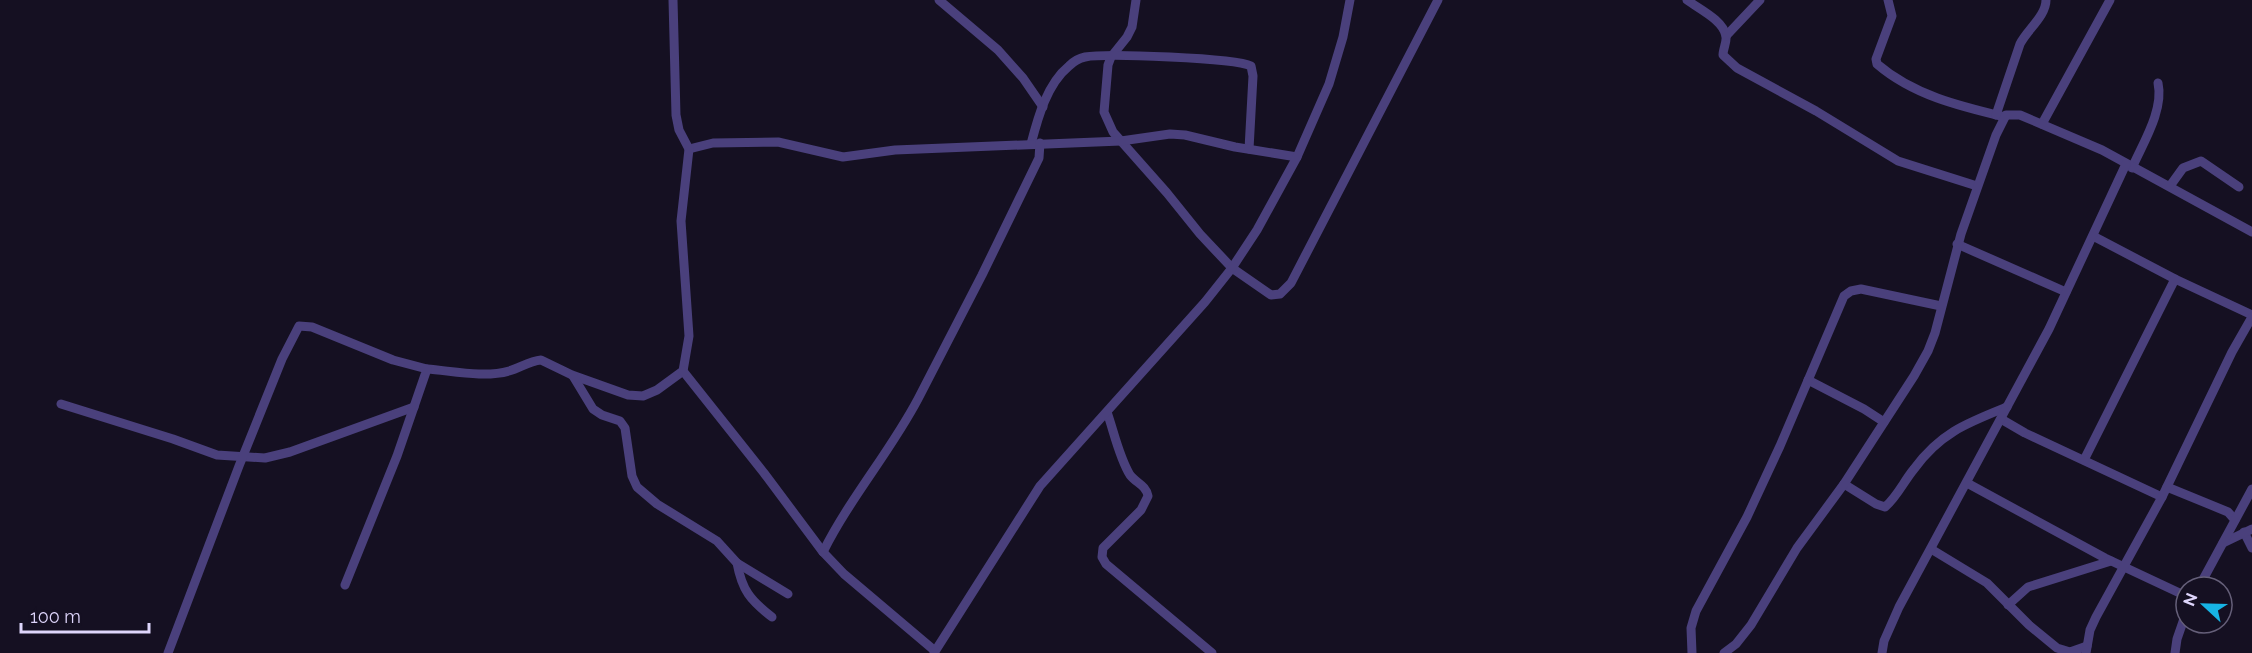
<svg xmlns="http://www.w3.org/2000/svg" width="2252" height="653" viewBox="0 0 2252 653" font-family="Raleway,sans-serif">
  <style>
    .lines { fill: none; stroke-linecap: round; stroke-linejoin: round }
    .minor { stroke: #4a407c; stroke-width: 9 }
  </style>
  <rect width="100%" height="100%" fill="#151022"/>
  <g class="lines">
    <g class="minor">
      <path d="M939,0L998,50L1023,78L1043,107"/>
      <path d="M1136,0L1132,27L1127,37L1111,57L1108,65L1104,112L1113,132L1167,193L1200,234L1232,268L1271,295L1280,294L1291,283L1438,0"/>
      <path d="M1687,0C1699,9 1723,20 1726,36C1727,42 1723,49 1723,55L1737,68L1816,111L1898,161L1977,186"/>
      <path d="M1888,0L1892,16L1876,59L1877,64C1913,95 1959,106 2005,117"/>
      <path d="M1726,36L1760,0"/>
      <path d="M1996,115L2020,44C2027,30 2046,16 2046,0"/>
      <path d="M2042,124L2110,0"/>
      <path d="M1031,144C1038,117 1047,84 1069,66C1073,62 1080,58 1085,57C1106,53 1235,58 1251,66L1253,76L1249,149"/>
      <path d="M689,149L713,143L778,142L843,157L895,150L1121,141L1170,134L1185,135L1235,147L1297,157"/>
      <path d="M2132,168C2143,143 2164,110 2158,83"/>
      <path d="M2170,186L2183,168L2201,161L2239,187"/>
      <path d="M2093,236L2175,279L2252,315"/>
      <path d="M1957,244L2066,292"/>
      <path d="M427,369C453,371 484,378 509,371C520,368 529,361 541,360L572,375L628,395L643,396L657,390L683,371L689,336L681,221L689,149L679,130L676,115L673,0"/>
      <path d="M683,371L764,473L823,552L844,574L935,651"/>
      <path d="M573,376L593,409L602,415L620,421L625,428L632,476L637,487L657,504L717,541L737,563L788,594"/>
      <path d="M1808,380L1864,409L1884,422"/>
      <path d="M61,404L173,439L217,455L265,458L290,452L414,407"/>
      <path d="M1107,412C1114,432 1119,457 1130,475C1136,483 1146,485 1148,496L1141,510L1103,548L1102,557L1106,564L1212,653"/>
      <path d="M2001,419L2025,433L2162,497"/>
      <path d="M2084,460L2175,279"/>
      <path d="M1967,483L2105,558L2186,596"/>
      <path d="M1844,484L1876,504L1885,507C1897,497 1904,481 1914,469C1940,433 1967,423 2007,407"/>
      <path d="M2167,487L2228,512L2235,520"/>
      <path d="M2244,532L2252,548"/>
      <path d="M2223,543L2252,529"/>
      <path d="M1931,549L1987,583L2029,625L2057,648L2070,652L2087,646"/>
      <path d="M823,552C850,498 890,452 918,399L982,275L1039,158L1040,143"/>
      <path d="M737,563C742,590 750,600 772,617"/>
      <path d="M2199,587L2252,489"/>
      <path d="M2008,605L2028,587L2111,561"/>
      <path d="M168,653L239,466L282,359L299,326L312,327L393,360L427,369L397,456L345,585"/>
      <path d="M934,653L1040,486L1205,302L1232,268L1257,230L1297,157L1329,84L1343,37L1350,0"/>
      <path d="M1692,653L1691,628L1696,611L1747,517L1780,446L1844,296L1851,291L1861,289L1941,306"/>
      <path d="M1724,653L1736,644L1751,625L1797,548L1844,484L1914,376L1928,351L1935,333L1961,234L1996,135L2006,115H2020L2102,150L2252,232"/>
      <path d="M1882,653L1884,641L1899,607L2049,329L2126,164"/>
      <path d="M2086,653L2090,630L2096,617L2162,497L2232,352L2252,317"/>
      <path d="M2175,653L2177,639L2186,613"/>
    </g>
  </g>
  <g transform="translate(2204 605) rotate(292)"><circle r="28" fill="#151022" stroke="#655f79" stroke-width="1.5"/>
  <path d="M0-4.5L10 22L0 15L-10 22Z" fill="#17b4e5"/>
  <text y="-9" font-size="16" font-weight="bold" text-anchor="middle" fill="#ded5fb">N</text>
  </g>
  <path d="M21 623v9h128v-9" fill="none" stroke="#ded5fb" stroke-width="3"/>
  <text x="30" y="623" font-size="18" fill="#ded5fb" stroke="#151022" stroke-width="4.5" paint-order="stroke">100 m</text>
</svg>
